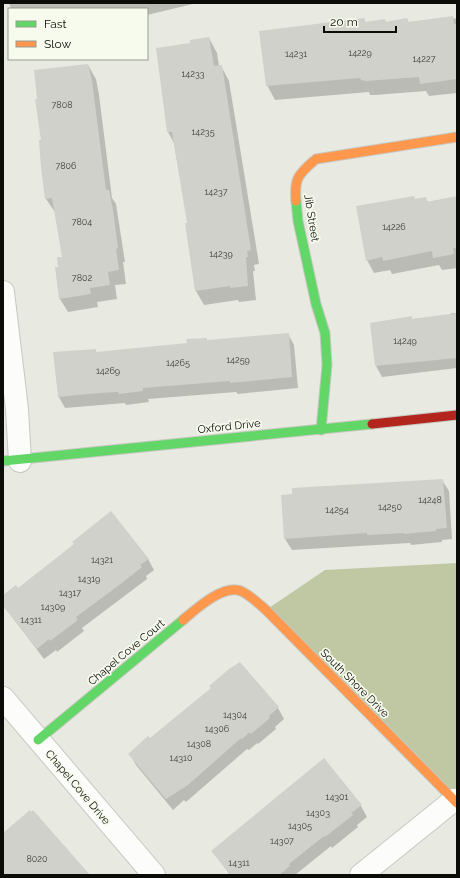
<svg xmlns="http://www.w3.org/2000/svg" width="460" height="878" viewBox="0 0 460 878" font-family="Raleway,sans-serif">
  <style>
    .forest { fill: #c0c8a3 }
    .shadow { fill: #0003 }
    .building { fill: #d0d1cb }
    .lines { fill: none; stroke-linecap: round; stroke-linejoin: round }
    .street-casing { stroke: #c6c8c1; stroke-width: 24 }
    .fast-casing { stroke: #c6c8c1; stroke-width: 11 }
    .slow-casing { stroke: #c6c8c1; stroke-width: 11 }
    .jam-casing { stroke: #c6c8c1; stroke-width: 11 }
    .street { stroke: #fcfcfb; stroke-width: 22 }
    .fast { stroke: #63d668; stroke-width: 9 }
    .slow { stroke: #ff974d; stroke-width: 9 }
    .jam { stroke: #b3261e; stroke-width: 9 }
    .labels { text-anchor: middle; stroke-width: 3.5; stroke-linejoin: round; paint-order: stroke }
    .number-label { font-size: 9px; fill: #3c3d39 }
    .street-label { font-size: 11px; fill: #0b0c08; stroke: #f7fbed }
  </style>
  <rect width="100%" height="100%" fill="#e8eae2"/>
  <path class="forest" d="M457,563V803L266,610L325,570Z"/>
  <g class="shadow">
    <path d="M9,3H197L147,15V9H11Z"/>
    <path d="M452,18L457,19V93L429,96L426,91L375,95H370L369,92L275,100L267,85L364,19L366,23L385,20L386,23L407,19L409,23Z"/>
    <path d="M209,38L217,53L219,66H221L229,81L259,264L254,265L255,271H253L256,300L239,302L238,300L204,305L196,291L188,224L174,143L168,132L192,43Z"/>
    <path d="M88,65L96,79L99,95L112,198L116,204L125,262H123L126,284L115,285L117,299L97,302L98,307L68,312L60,299V268L63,258L55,212L46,199L42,168V141Z"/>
    <path d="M457,197V268L442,270L439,265L392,274L390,270L374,273L367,260L415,200L425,198L428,202Z"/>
    <path d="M451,313H457V368L382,377L376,366L371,324L411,317L412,319L451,315Z"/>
    <path d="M288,334L294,345L298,388L257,392L238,394L236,392L148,399L149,402L126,405L125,403L65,408L59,397L54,353L95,350L97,353Z"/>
    <path d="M442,480L449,491L452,539L442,540V542L411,545L410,543L292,550L285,539L282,496Z"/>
    <path d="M148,559L154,570L146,576L147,579L82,628L84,631L57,652L56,650L44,659L3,605V601Z"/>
    <path d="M278,708L284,719L275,727L276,729L258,744L257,743L249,750L247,749L186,802L184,800L173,810L136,765L130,754L150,739Z"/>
    <path d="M361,806L367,817L357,825L358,827L332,848L331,846L295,875H230L213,851Z"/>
  </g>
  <g class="building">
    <path d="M453,16L454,24H457V79L420,84L419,77L366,81L361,80L360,78L266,86L259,31L364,18L365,22L385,19V22L407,18L408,22Z"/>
    <path d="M209,37L214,66L222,65L251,250L247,251L248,257H246L248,286L230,288V286L195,291L185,223H187L172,132H167L156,48L190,43V40Z"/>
    <path d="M88,64L92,81L106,190H109L113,210L118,248L116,249L119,270L108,272L110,285L90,288L91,294L59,299L55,267H58L57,257H62L52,198L45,199L41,168L39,140H41L35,99H37L34,70Z"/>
    <path d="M414,196L415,199L426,197L427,202L457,196V248H453L454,254L433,258L432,251L383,261L382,257L366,261L356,206Z"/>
    <path d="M457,313V358L375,366L370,323L412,316V319Z"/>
    <path d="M289,333L292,377L251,381L230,383V381L143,388V391L119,394L118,392L99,393L58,397L53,352L96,349V352L116,350L187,343L186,339L207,338V340Z"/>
    <path d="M443,479L447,528L436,529V531L404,534V533L367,535V533L284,539L281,495L292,494V488Z"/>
    <path d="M111,511L149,559L140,565L142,567L122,583L76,617L78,620L50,641L49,639L37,649L3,606V595L16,585L18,588L74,544L72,542Z"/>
    <path d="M240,662L279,707L269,716L270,718L251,734L250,732L242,739L241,738L188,785L166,799L128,754L148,736L150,738L167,724L211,688L209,686L229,669Z"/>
    <path d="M324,758L362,805L351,813L353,815L325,837L324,836L289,864L290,866L279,875H231L211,851Z"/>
    <path d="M30,810L31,812L33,810L90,875H3V833Z"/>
  </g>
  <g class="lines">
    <g class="street-casing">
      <g id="street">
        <path d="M3,292L17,409L20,461"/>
        <path d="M3,698L154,875"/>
        <path d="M361,875L454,800"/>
      </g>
    </g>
    <g class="fast-casing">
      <g id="fast">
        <path d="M296,201L298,221L316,304L325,333L327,365L321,430"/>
        <path d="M3,461L372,424"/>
        <path d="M38,740L183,620"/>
      </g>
    </g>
    <g class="slow-casing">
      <g id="slow">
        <path d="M296,201C294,177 299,174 316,159L457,137"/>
        <path d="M183,620C196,609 223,584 241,591C250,595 258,603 266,610L457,803"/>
      </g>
    </g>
    <g class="jam-casing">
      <path id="jam" d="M372,424L457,415"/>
    </g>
    <use href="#street" class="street"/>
    <use href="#fast" class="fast"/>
    <use href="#slow" class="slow"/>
    <use href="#jam" class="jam"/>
  </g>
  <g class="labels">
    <g class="number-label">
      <text x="360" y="56">14229</text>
      <text x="296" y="57">14231</text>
      <text x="424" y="62">14227</text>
      <text x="193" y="77">14233</text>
      <text x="62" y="108">7808</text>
      <text x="203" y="135">14235</text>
      <text x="66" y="169">7806</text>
      <text x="216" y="195">14237</text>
      <text x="82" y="225">7804</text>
      <text x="394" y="230">14226</text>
      <text x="221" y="257">14239</text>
      <text x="82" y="281">7802</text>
      <text x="405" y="344">14249</text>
      <text x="238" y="363">14259</text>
      <text x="178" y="366">14265</text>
      <text x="108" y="374">14269</text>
      <text x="430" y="503">14248</text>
      <text x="390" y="510">14250</text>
      <text x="337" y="513">14254</text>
      <text x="102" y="563">14321</text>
      <text x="89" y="582">14319</text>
      <text x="70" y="596">14317</text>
      <text x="53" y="610">14309</text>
      <text x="31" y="623">14311</text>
      <text x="235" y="718">14304</text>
      <text x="217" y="732">14306</text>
      <text x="199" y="747">14308</text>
      <text x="181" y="761">14310</text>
      <text x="337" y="800">14301</text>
      <text x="318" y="816">14303</text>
      <text x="300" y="829">14305</text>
      <text x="282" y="844">14307</text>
      <text x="37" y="862">8020</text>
      <text x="239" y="866">14311</text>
    </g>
    <g class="street-label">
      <text transform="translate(312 218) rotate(81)" y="4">Jib Street</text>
      <text transform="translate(229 426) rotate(-6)" y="4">Oxford Drive</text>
      <text transform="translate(126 652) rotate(-40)" y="4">Chapel Cove Court</text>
      <text transform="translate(355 683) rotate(45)" y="4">South Shore Drive</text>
      <text transform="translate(78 787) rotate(50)" y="4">Chapel Cove Drive</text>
    </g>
  </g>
  <rect width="460" height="878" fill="none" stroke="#0b0c08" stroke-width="8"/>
  <rect x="8" y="8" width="140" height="52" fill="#f7fbed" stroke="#999b91"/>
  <rect x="16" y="21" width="20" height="6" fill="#63d668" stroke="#999b91"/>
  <text x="44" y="28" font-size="12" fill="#0b0c08">Fast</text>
  <rect x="16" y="41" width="20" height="6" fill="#ff974d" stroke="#999b91"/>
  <text x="44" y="48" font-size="12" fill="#0b0c08">Slow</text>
  <path d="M324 26v6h72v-6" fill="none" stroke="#0b0c08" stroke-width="2"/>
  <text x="330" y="26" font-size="12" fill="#0b0c08" stroke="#f7fbed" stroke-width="3" paint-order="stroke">20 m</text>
</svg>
